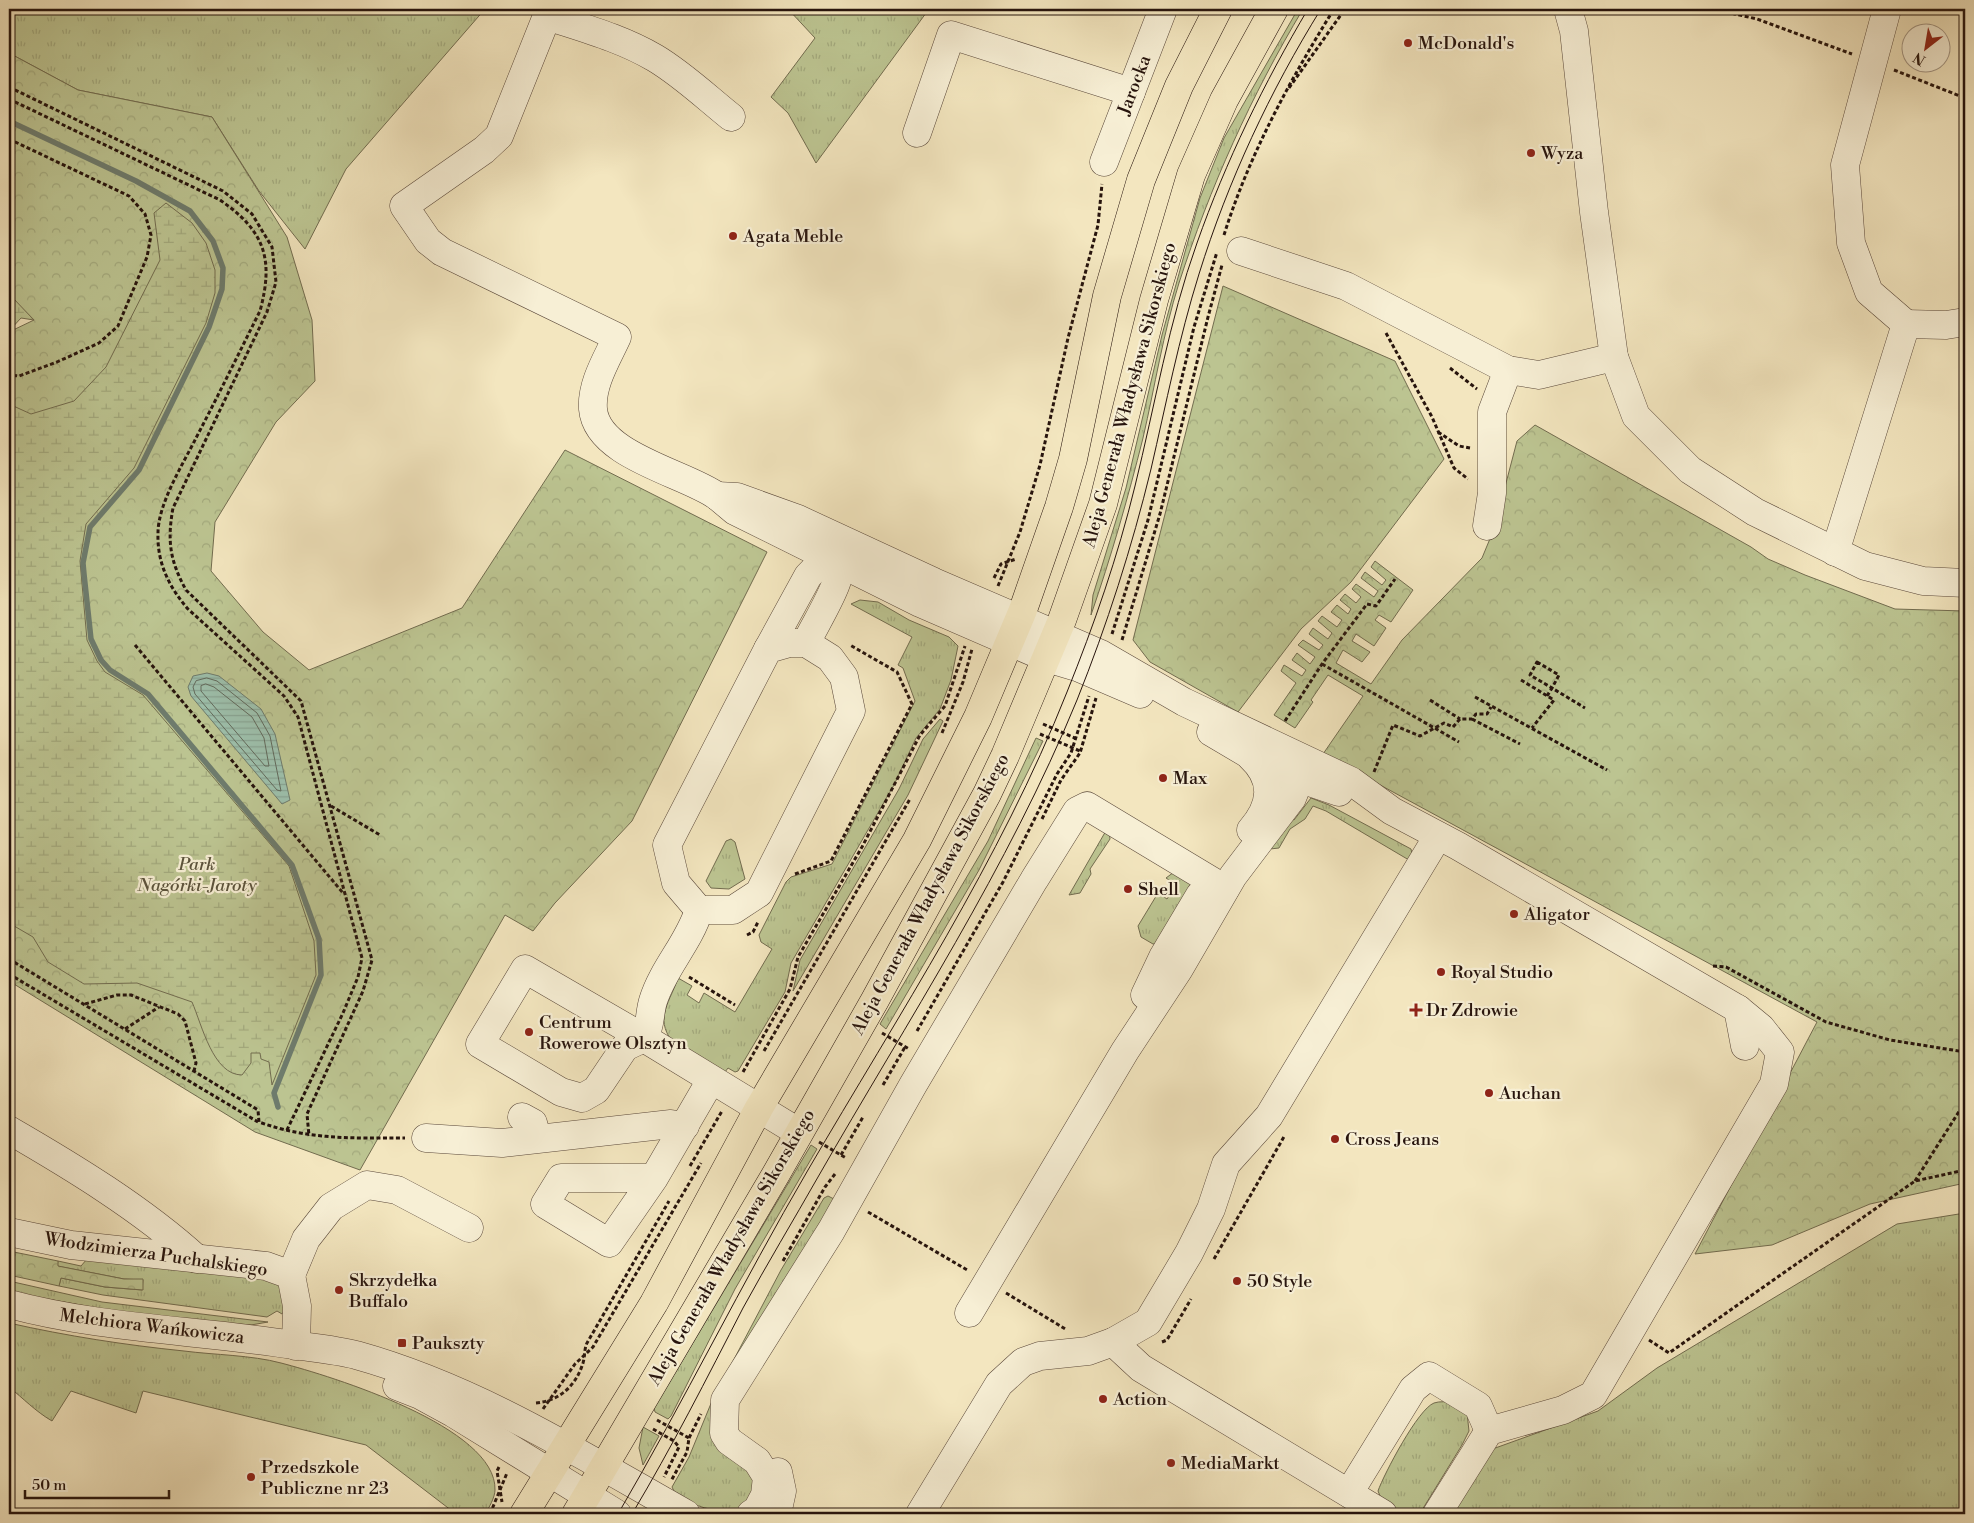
<svg xmlns="http://www.w3.org/2000/svg" width="1974" height="1523" viewBox="0 0 1974 1523" font-family="'Libre Bodoni',serif">
  <style>
    .grass { fill: url(#grass-tufts); stroke: #726c4f }
    .forest { fill: url(#forest-crowns); stroke: #726c4f }
    .wetland { fill: url(#wetland-marsh); stroke: #726c4f }
    .water { fill: url(#water-rules); stroke: #6e7b6c }
    .lines { fill: none; stroke-linecap: round; stroke-linejoin: round }
    .shore { stroke: #626a5c; stroke-width: 1 }
    .stream { stroke: #6e7b6c; stroke-width: 5.5 }
    .minor-casing { stroke: #5a483a; stroke-width: 29 }
    .major-casing { stroke: #27140d; stroke-width: 29 }
    .path { stroke: #27140d; stroke-width: 3; stroke-dasharray: 4 2.5; stroke-linecap: butt }
    .minor { stroke: #f7efd5; stroke-width: 28 }
    .major { stroke: #f3e6bf; stroke-width: 28 }
    .tram { stroke: #27140d; stroke-width: 1 }
    .poi-dot { fill: #8f2418; stroke: #f7efd5; stroke-width: 2 }
    .labels { text-anchor: middle; stroke-width: 4.5; stroke-linejoin: round; paint-order: stroke }
    .poi-label { font-size: 18px; fill: #27140d; stroke: #f7efd5; text-anchor: start }
    .street-label { font-size: 18px; fill: #27140d; stroke: #f7efd5 }
    .park-label { font-size: 18px; font-style: italic; fill: #5b523b; stroke: #f7efd5 }
  </style>
  <defs>
    <pattern id="grass-tufts" width="24" height="20" patternUnits="userSpaceOnUse" patternTransform="scale(1.25)"><rect width="24" height="20" fill="#bcc491"/><path d="M3 7l-1-3M5 7V3M7 7l1-3M15 17l-1-3M17 17v-4M19 17l1-3" fill="none" stroke="#a2a87c"/></pattern>
    <pattern id="forest-crowns" width="20" height="18" patternUnits="userSpaceOnUse" patternTransform="scale(1.25)"><rect width="20" height="18" fill="#bcc491"/><path d="M2 6a3 3 0 1 1 6 0M12 15a3 3 0 1 1 6 0" fill="none" stroke="#a2a87c"/></pattern>
    <pattern id="wetland-marsh" width="20" height="14" patternUnits="userSpaceOnUse" patternTransform="scale(1.25)"><rect width="20" height="14" fill="#bcc491"/><path d="M1 5h8M5 5V1M11 12h8M15 12V8" fill="none" stroke="#a2a87c"/></pattern>
    <pattern id="water-rules" width="6" height="5" patternUnits="userSpaceOnUse" patternTransform="scale(1.25)"><rect width="6" height="5" fill="#9dc0ac"/><path d="M0 2.5h6" fill="none" stroke="#87a493"/></pattern>
  </defs>
  <rect width="100%" height="100%" fill="#f3e6bf"/>
  <filter id="stains"><feTurbulence type="fractalNoise" baseFrequency=".004" numOctaves="4"/><feColorMatrix values="0 0 0 0 .2 0 0 0 0 .09 0 0 0 0 .02 0 0 0 .5 -.17"/></filter>
  <radialGradient id="worn" r=".72"><stop offset=".6" stop-color="#630" stop-opacity="0"/><stop offset="1" stop-color="#630" stop-opacity=".3"/></radialGradient>
  <g class="grass">
    <path d="M9,9H485L346,169L305,249L259,191L212,117L78,90L9,53Z"/>
    <path d="M788,9H929L816,163L788,113L771,97L815,38Z"/>
    <path d="M1298,9H1303C1251,96 1210,187 1179,283C1163,334 1155,386 1143,438C1128,498 1111,557 1091,615L1093,595L1126,488L1162,335L1200,198L1224,138Z"/>
    <path d="M860,600L878,602L909,620L949,637L958,646L951,680L940,709L916,738L894,785L791,963L785,992L738,1071L735,1072L728,1068L725,1072L672,1041C654,1018 671,1000 678,978L692,986L687,995L699,1003L704,993L735,1012L772,949L761,942L759,935L786,882L791,877L832,864L915,701L903,668L898,665L912,637L851,604Z"/>
    <path d="M940,719L943,721L908,795L793,991L800,960L899,789L923,739Z"/>
    <path d="M1036,738L1043,741L979,870L886,1029L880,1024L988,841Z"/>
    <path d="M1311,798L1329,805L1411,849L1414,863L1326,811L1313,806L1305,819L1290,829L1279,848L1270,849L1287,816L1294,820Z"/>
    <path d="M1107,829L1109,830L1110,839L1090,869L1091,874L1080,893L1069,895Z"/>
    <path d="M731,839L735,842L745,879L729,889L711,888L706,881L726,841Z"/>
    <path d="M1174,872L1195,885L1162,943L1153,944L1141,937L1138,926L1158,893L1167,899L1177,885L1166,878Z"/>
    <path d="M811,1145L817,1149L735,1289L671,1416L668,1419L655,1412L654,1408Z"/>
    <path d="M828,1196L836,1200L719,1396L760,1474L748,1506C720,1516 697,1508 672,1493L674,1491L672,1487L689,1457L712,1401L781,1270L824,1198Z"/>
    <path d="M1965,1213V1514H1449L1487,1451L1598,1411L1657,1368L1897,1224Z"/>
    <path d="M87,1259L271,1275L282,1282L284,1311L282,1314L277,1311L267,1317L103,1295L59,1286L61,1278L105,1287L142,1290L143,1280L124,1279L57,1266L58,1261L81,1266Z"/>
    <path d="M9,1281L102,1302L268,1322L251,1325L152,1318L9,1292Z"/>
    <path d="M9,1323C67,1336 125,1345 184,1351C215,1355 251,1355 281,1363C331,1376 497,1427 495,1490C495,1497 489,1508 485,1514H456L366,1445L143,1391L136,1413L71,1391L52,1421C35,1411 24,1399 9,1387Z"/>
    <path d="M1453,1402L1467,1413L1469,1431L1462,1445L1422,1510C1407,1515 1399,1514 1385,1508L1378,1491C1384,1474 1418,1409 1434,1403C1439,1401 1448,1402 1453,1402Z"/>
    <path d="M643,1427L659,1436L643,1465L639,1448Z"/>
  </g>
  <g class="forest">
    <path d="M9,53L78,90L212,117L287,237L312,320L315,381L276,422L215,522L211,571L263,632L309,670L462,608L565,450L767,552L632,821L555,903L533,931L505,915L360,1170L255,1132L9,981V332L34,320L13,299H9Z"/>
    <path d="M1223,286L1395,361L1444,459L1351,582L1301,629L1238,712L1150,662L1133,640Z"/>
    <path d="M1535,425L1751,547L1768,559L1805,575L1895,609L1965,611V1183L1870,1204L1772,1245L1695,1254L1817,1022L1323,754L1363,696L1328,675L1311,700L1313,702L1295,728L1274,715L1296,683L1281,671L1284,665L1302,676L1306,670L1292,660L1297,653L1310,664L1315,657L1298,645L1303,640L1319,650L1323,645L1309,634L1313,628L1328,639L1332,633L1318,621L1322,616L1337,627L1342,620L1331,612L1337,605L1348,614L1351,609L1340,600L1345,594L1356,603L1361,597L1352,589L1356,584L1374,597L1378,591L1361,578L1365,572L1382,585L1386,580L1371,567L1375,561L1413,590L1391,622L1379,615L1375,620L1386,628L1374,646L1356,634L1352,641L1370,652L1362,662L1343,650L1336,663L1371,684L1402,640L1482,558L1494,529L1517,441Z"/>
    <path d="M9,1251L58,1261V1266L124,1279H143V1290L105,1287L61,1278L59,1286L9,1275Z"/>
  </g>
  <g class="wetland">
    <path d="M166,203L192,223L206,243L215,270V293L206,323L134,468L86,524L80,561L87,640L97,661L105,672L143,695L289,866L314,941L316,975L272,1085L269,1062L261,1059L260,1053H251V1063L242,1075C213,1075 202,1025 192,1002L137,983L84,984L48,962L33,937L9,923V404L31,414L74,401L106,367L160,260L154,213Z"/>
    <path d="M13,298L34,320L21,318L9,331V299Z"/>
  </g>
  <path class="water" d="M207,673L219,676L261,709L275,734L290,800L282,804L191,696L188,687L193,676Z"/>
  <g class="lines">
    <g class="shore">
      <path d="M207,678L217,681L257,713L270,736L281,791L277,790L195,694L193,687L196,681Z"/>
      <path d="M206,684L214,687L252,717L264,738L269,766H265L201,691V686Z"/>
    </g>
    <path class="stream" d="M9,121L136,181L190,211L213,241L223,268L222,289L209,327L139,470L90,527L83,563L84,574L91,639L101,660L110,670L148,694L292,865L319,939L321,975L274,1093L278,1107"/>
    <g class="minor-casing">
      <g id="minor">
        <path d="M1568,9L1574,31L1594,212L1614,357"/>
        <path d="M731,117C706,97 682,74 655,58C621,38 583,28 547,16L499,136L484,150L404,206L428,241L442,252L617,337C607,359 591,384 593,409C597,456 685,473 717,496C723,501 729,506 735,511L920,603L1047,658L1077,667L1140,694"/>
        <path d="M917,133L951,35L1131,92"/>
        <path d="M1104,162L1163,9"/>
        <path d="M1241,251L1346,286L1508,370L1539,375L1614,357L1636,416L1690,470L1755,512L1865,566L1923,581L1965,583"/>
        <path d="M1906,324L1946,325L1965,322"/>
        <path d="M717,496L737,497L798,519L934,582L1101,654L1184,702L1351,781L1392,811L1458,846L1738,1009L1761,1028L1780,1052L1774,1084L1593,1395L1563,1410L1489,1431L1437,1514"/>
        <path d="M1487,526L1492,493V412L1508,370"/>
        <path d="M1835,552L1906,324L1869,292L1851,243L1845,165L1887,9"/>
        <path d="M789,643H806L830,658L844,677L851,711L759,893L733,910H699L676,883L667,845L768,649Z"/>
        <path d="M806,643C821,613 844,580 844,546"/>
        <path d="M768,649L808,576L839,544"/>
        <path d="M1211,732L1277,771L1339,792"/>
        <path d="M1250,756C1276,780 1272,806 1251,830"/>
        <path d="M699,910C689,943 663,968 653,1001C649,1014 651,1026 644,1038L798,1132"/>
        <path d="M525,969L644,1038L625,1047L596,1090L582,1098L561,1092L480,1044Z"/>
        <path d="M1145,995L1163,957L1200,895"/>
        <path d="M1738,1009L1745,1046"/>
        <path d="M522,1117L533,1123L537,1138"/>
        <path d="M9,1130C73,1167 142,1209 197,1259"/>
        <path d="M426,1138L502,1143L671,1124L685,1126"/>
        <path d="M654,1178H561L545,1204L609,1243L654,1178L711,1080"/>
        <path d="M9,1232L71,1245L266,1266L291,1275L297,1306L296,1346"/>
        <path d="M291,1275L306,1239L331,1207L367,1185L397,1190L469,1228"/>
        <path d="M9,1304C102,1329 198,1330 293,1345C314,1348 336,1350 356,1355C475,1388 580,1454 686,1514"/>
        <path d="M969,1313L1125,1051L1179,969L1233,876L1292,798L1298,783L1293,760"/>
        <path d="M1113,1342L1141,1368L1383,1514"/>
        <path d="M397,1386L420,1395L453,1413L617,1514"/>
        <path d="M1349,1493L1413,1389L1429,1376L1478,1406L1489,1431"/>
        <path d="M751,1514L757,1510L765,1495L767,1477L757,1461L729,1441L724,1433L725,1400L831,1231L913,1085L1034,880L1077,811L1087,806L1225,889"/>
        <path d="M777,1514L782,1491L778,1472"/>
        <path d="M920,1514L999,1384L1023,1362L1040,1356L1088,1351L1113,1342L1148,1322L1189,1253L1211,1209L1226,1164L1269,1116L1438,836"/>
      </g>
    </g>
    <g class="major-casing">
      <g id="major">
        <path d="M524,1514L654,1303L759,1108L917,840L978,717L1023,610L1059,507L1073,459L1107,296L1141,180L1179,86L1218,9"/>
        <path d="M576,1514L776,1174L875,1000L987,794L1005,756L1062,620L1103,504L1154,300L1191,175L1224,100L1274,9"/>
      </g>
    </g>
    <g class="path">
      <path d="M1713,9L1757,19L1852,54"/>
      <path d="M1894,70L1965,98"/>
      <path d="M9,87L223,191L252,214L272,247L276,282L267,312L173,508C167,541 170,561 186,590L301,701L372,960L363,991L307,1114L309,1136"/>
      <path d="M1289,88L1345,9"/>
      <path d="M9,99L220,200C265,231 274,259 260,311C239,353 218,396 196,438C183,464 158,504 158,533C157,563 169,587 188,609L284,696L298,717L362,958L358,977L343,1013L286,1132"/>
      <path d="M9,139L129,196L145,214L151,235L147,257L118,326L99,343L57,362L19,376L9,375"/>
      <path d="M1224,235C1249,155 1290,80 1334,9"/>
      <path d="M1386,333L1432,417L1454,468L1468,479"/>
      <path d="M1450,368L1477,389"/>
      <path d="M1438,432L1459,446L1470,448"/>
      <path d="M994,578L1001,564L1016,559"/>
      <path d="M998,586L1020,532L1040,465L1068,338L1098,225L1102,184"/>
      <path d="M1112,634L1148,520L1194,327L1217,252"/>
      <path d="M1122,640L1160,514L1208,317L1222,265"/>
      <path d="M135,645L343,893"/>
      <path d="M1537,662L1559,675L1552,688L1530,675Z"/>
      <path d="M1322,664L1459,742"/>
      <path d="M1521,680L1554,700L1532,728"/>
      <path d="M1547,696L1552,688L1585,708"/>
      <path d="M1475,697L1607,770"/>
      <path d="M1430,700L1460,719"/>
      <path d="M1472,719L1520,744"/>
      <path d="M1285,721L1322,664L1367,604L1376,606L1395,579"/>
      <path d="M1043,724L1077,739"/>
      <path d="M942,733L963,682L972,649"/>
      <path d="M1040,734L1080,751"/>
      <path d="M1374,772L1393,725L1420,736L1444,723L1453,727L1460,719H1472L1476,714H1487L1491,707"/>
      <path d="M331,806L380,835"/>
      <path d="M1042,819L1061,780L1080,753L1096,698"/>
      <path d="M795,874L831,861L912,704L897,672L850,645"/>
      <path d="M747,935L753,932L758,922"/>
      <path d="M9,959L258,1110L259,1122C309,1140 352,1138 405,1138"/>
      <path d="M1713,966L1726,967L1826,1022L1890,1040L1965,1052"/>
      <path d="M9,974L258,1122"/>
      <path d="M689,977L735,1005"/>
      <path d="M85,1004L117,995H131L178,1014L185,1021L196,1063L194,1071"/>
      <path d="M125,1029L159,1007"/>
      <path d="M917,1031L1003,882L1057,774L1071,753L1089,696"/>
      <path d="M882,1033L909,1049"/>
      <path d="M764,1051L910,799"/>
      <path d="M743,1072L790,989L798,957L862,847L920,735L945,706L965,646"/>
      <path d="M883,1085L905,1047"/>
      <path d="M819,1142L846,1158"/>
      <path d="M841,1155L863,1117"/>
      <path d="M690,1166L722,1111"/>
      <path d="M1915,1181L1965,1102"/>
      <path d="M868,1212L969,1271"/>
      <path d="M1214,1259L1285,1135"/>
      <path d="M783,1261L825,1187L835,1174"/>
      <path d="M1006,1293L1067,1330"/>
      <path d="M1649,1340L1669,1353L1915,1181L1965,1170"/>
      <path d="M1162,1342L1167,1340L1191,1299"/>
      <path d="M536,1403C559,1401 576,1386 583,1363C585,1356 584,1350 587,1343L669,1201"/>
      <path d="M543,1409L575,1364L593,1347L701,1163"/>
      <path d="M657,1420L689,1438L687,1452L671,1481"/>
      <path d="M653,1429L674,1441L679,1447L664,1477"/>
      <path d="M689,1438L701,1414"/>
      <path d="M499,1467L497,1471L502,1502"/>
      <path d="M490,1514L507,1473"/>
    </g>
    <use href="#minor" class="minor"/>
    <use href="#major" class="major"/>
    <g class="tram">
      <path d="M618,1514C684,1401 742,1283 808,1170C899,1014 1000,861 1067,692C1094,625 1118,556 1135,486C1155,405 1169,321 1197,243C1226,161 1264,83 1308,9"/>
      <path d="M632,1514C672,1447 707,1378 743,1308C767,1264 793,1221 818,1177C908,1020 1008,868 1077,700C1107,625 1132,547 1151,469C1166,404 1179,338 1199,274C1228,181 1270,91 1321,9"/>
    </g>
  </g>
  <g class="poi-dot">
    <circle cx="1408" cy="43" r="5"/>
    <circle cx="1531" cy="153" r="5"/>
    <circle cx="733" cy="236" r="5"/>
    <circle cx="1163" cy="778" r="5"/>
    <circle cx="1128" cy="889" r="5"/>
    <circle cx="1514" cy="914" r="5"/>
    <circle cx="1441" cy="972" r="5"/>
    <path d="M1413.5 1002.5h5v5h5v5h-5v5h-5v-5h-5v-5h5z"/>
    <circle cx="529" cy="1032" r="5"/>
    <circle cx="1489" cy="1093" r="5"/>
    <circle cx="1335" cy="1139" r="5"/>
    <circle cx="1237" cy="1281" r="5"/>
    <circle cx="339" cy="1290" r="5"/>
    <rect x="397" y="1338" width="10" height="10" rx="2.5"/>
    <circle cx="1103" cy="1399" r="5"/>
    <circle cx="1171" cy="1463" r="5"/>
    <circle cx="251" cy="1477" r="5"/>
  </g>
  <g class="labels">
    <g class="poi-label">
      <text x="1418" y="49">McDonald's</text>
      <text x="1541" y="159">Wyza</text>
      <text x="743" y="242">Agata Meble</text>
      <text x="1173" y="784">Max</text>
      <text x="1138" y="895">Shell</text>
      <text x="1524" y="920">Aligator</text>
      <text x="1451" y="978">Royal Studio</text>
      <text x="1426" y="1016">Dr Zdrowie</text>
      <text x="539" y="1028">Centrum<tspan x="539" dy="21">Rowerowe Olsztyn</tspan></text>
      <text x="1499" y="1099">Auchan</text>
      <text x="1345" y="1145">Cross Jeans</text>
      <text x="349" y="1286">Skrzydełka<tspan x="349" dy="21">Buffalo</tspan></text>
      <text x="1247" y="1287">50 Style</text>
      <text x="412" y="1349">Paukszty</text>
      <text x="1113" y="1405">Action</text>
      <text x="1181" y="1469">MediaMarkt</text>
      <text x="261" y="1473">Przedszkole<tspan x="261" dy="21">Publiczne nr 23</tspan></text>
    </g>
    <g class="street-label">
      <text transform="translate(1134 85) rotate(-69)" y="6">Jarocka</text>
      <text transform="translate(1129 395) rotate(-75)" y="6">Aleja Generała Władysława Sikorskiego</text>
      <text transform="translate(930 894) rotate(-62)" y="6">Aleja Generała Władysława Sikorskiego</text>
      <text transform="translate(731 1247) rotate(-60)" y="6">Aleja Generała Władysława Sikorskiego</text>
      <text transform="translate(156 1254) rotate(8)" y="6">Włodzimierza Puchalskiego</text>
      <text transform="translate(152 1326) rotate(7)" y="6">Melchiora Wańkowicza</text>
    </g>
    <g class="park-label">
      <text x="197" y="870">Park<tspan x="197" dy="21">Nagórki-Jaroty</tspan></text>
    </g>
  </g>
  <rect width="1974" height="1523" fill="none" stroke="#f3e6bf" stroke-width="30"/>
  <rect x="10" y="10" width="1954" height="1503" fill="none" stroke="#27140d" stroke-width="2.5"/>
  <rect x="15" y="15" width="1944" height="1493" fill="none" stroke="#27140d"/>
  <g transform="translate(1926 48) rotate(211)"><circle r="24" fill="#f7efd5" stroke="#a49785"/>
  <path d="M0-4L9 19L0 12L-9 19Z" fill="#8f2418"/>
  <text y="-8" font-size="14" font-weight="bold" text-anchor="middle" fill="#27140d">N</text>
  </g>
  <path d="M25 1490v8h144v-8" fill="none" stroke="#27140d" stroke-width="2.5"/>
  <text x="32" y="1490" font-size="15" fill="#27140d" stroke="#f7efd5" stroke-width="4" paint-order="stroke">50 m</text>
  <rect width="100%" height="100%" filter="url(#stains)"/>
  <rect width="100%" height="100%" fill="url(#worn)"/>
</svg>
